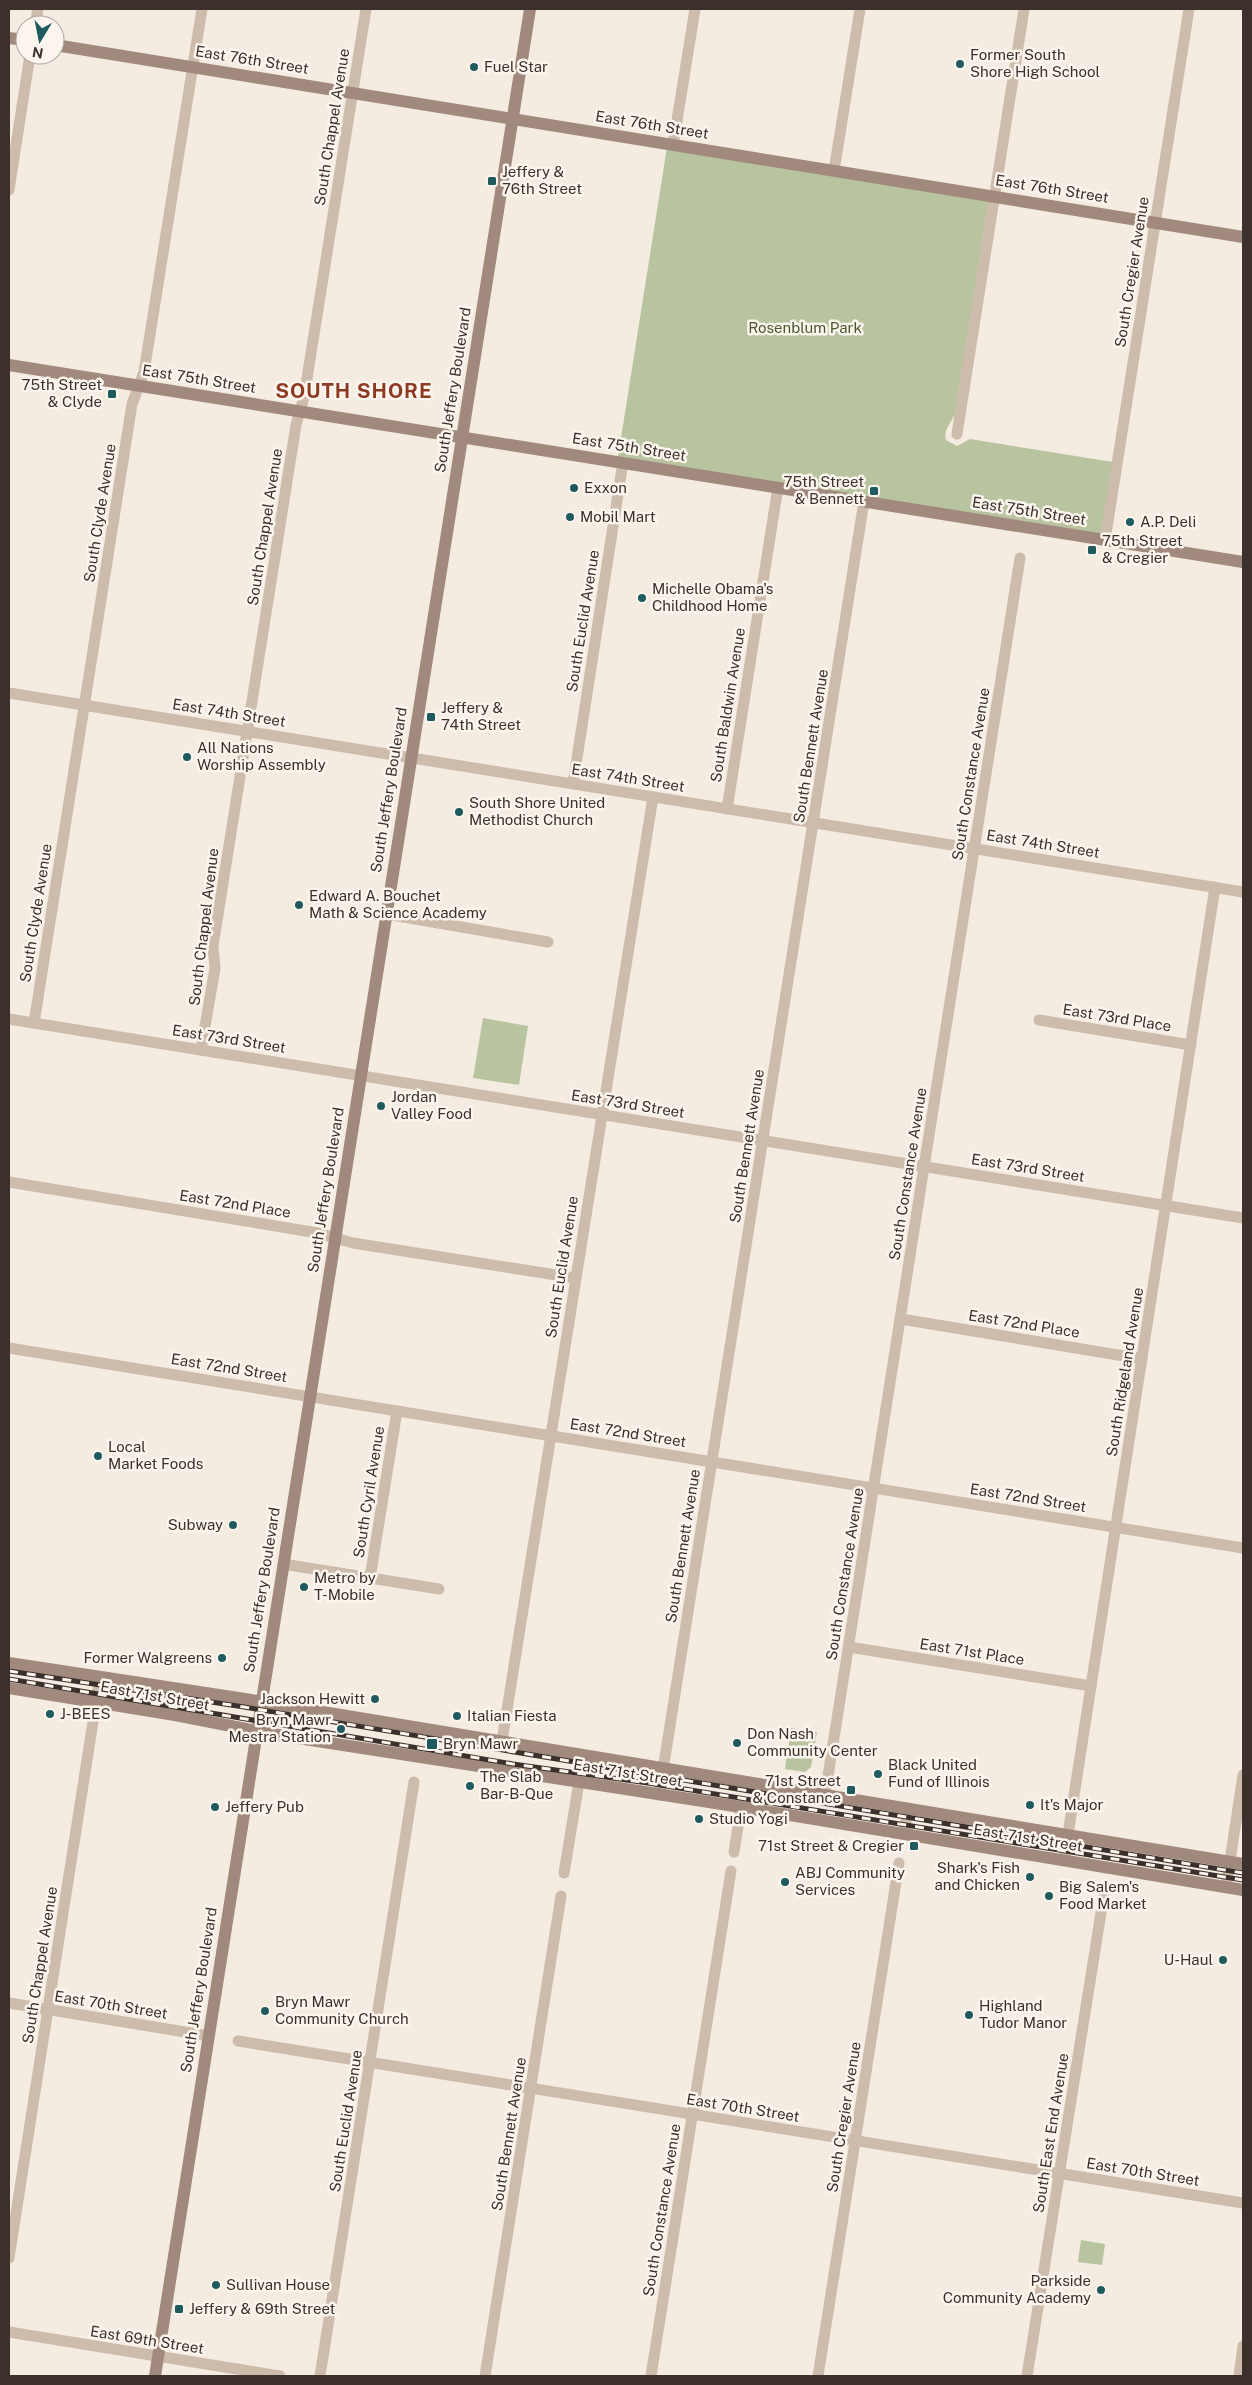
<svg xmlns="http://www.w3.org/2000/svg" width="1252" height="2385" viewBox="0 0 1252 2385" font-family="'Public Sans',sans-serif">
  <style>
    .green { fill: #b8c4a0 }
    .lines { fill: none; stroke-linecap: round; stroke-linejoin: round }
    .street { stroke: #cdbbac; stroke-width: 11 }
    .secondary { stroke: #a18a7d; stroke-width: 12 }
    .rail-casing { stroke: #3b302b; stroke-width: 5 }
    .rail { stroke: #fbf5ee; stroke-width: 3; stroke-dasharray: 9; stroke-linecap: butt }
    .poi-dot { fill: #1f5a5e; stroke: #fbf5ee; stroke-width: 2 }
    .labels { text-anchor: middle; stroke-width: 5; stroke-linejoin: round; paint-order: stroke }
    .poi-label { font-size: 15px; fill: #3b302b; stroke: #fbf5ee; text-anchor: start }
    .street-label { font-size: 15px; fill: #3b302b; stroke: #fbf5ee }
    .park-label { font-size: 15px; fill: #4a5a2e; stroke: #fbf5ee }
    .district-label { font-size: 20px; font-weight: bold; letter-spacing: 1px; fill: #8c3b22; stroke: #fbf5ee }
  </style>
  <rect width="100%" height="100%" fill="#f4ebe1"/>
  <g class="green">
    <path d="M667,147L989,198L955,414C951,423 943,430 946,440L957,446L970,439L1113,462L1102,534L618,457Z"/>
    <path d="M483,1018L528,1026L519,1085L473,1078Z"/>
    <path d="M791,1728L817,1732L811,1767L805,1772L785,1769Z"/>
    <path d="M1081,2240L1105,2244L1102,2265L1078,2262Z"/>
  </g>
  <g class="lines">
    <g class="street">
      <path d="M35,25L38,9"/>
      <path d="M673,145L695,9"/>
      <path d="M834,171L860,9"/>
      <path d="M9,190L30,55"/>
      <path d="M957,434L1024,9"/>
      <path d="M1105,540L1189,9"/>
      <path d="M9,693L1243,892"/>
      <path d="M573,784L623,462"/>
      <path d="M727,809L778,487"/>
      <path d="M386,914L548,942"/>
      <path d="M9,1019L1243,1218"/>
      <path d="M1039,1020L1191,1045"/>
      <path d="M34,1023L132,404L144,372L202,9"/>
      <path d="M201,1050L215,968L213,946L296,425L304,397L366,9"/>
      <path d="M9,1182L318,1233L353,1243L575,1278"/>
      <path d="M901,1319L1142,1359"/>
      <path d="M9,1348L1243,1548"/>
      <path d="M283,1564L439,1589"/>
      <path d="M370,1578L397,1411"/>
      <path d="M849,1647L1091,1686"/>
      <path d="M502,1741L653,797"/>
      <path d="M659,1795L864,501"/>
      <path d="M825,1795L1020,558"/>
      <path d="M904,1834L908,1808"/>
      <path d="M734,1852L741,1807"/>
      <path d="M1064,1860L1215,887"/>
      <path d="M564,1873L579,1782"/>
      <path d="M1226,1887L1243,1775"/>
      <path d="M9,2003L209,2036"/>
      <path d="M238,2041L1243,2203"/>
      <path d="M9,2258L100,1677"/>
      <path d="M9,2332L280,2376"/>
      <path d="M320,2376L414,1782"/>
      <path d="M485,2376L561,1896"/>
      <path d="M651,2376L731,1871"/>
      <path d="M818,2376L899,1863"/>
      <path d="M1027,2376L1104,1894"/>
      <path d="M1239,2376L1243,2346"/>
    </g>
    <g class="secondary">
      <path d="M9,38L25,40"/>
      <path d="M55,45L1243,237"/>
      <path d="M9,365L1243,562"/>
      <path d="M9,1663L245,1699L1243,1864"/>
      <path d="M9,1688L175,1715L272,1734L741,1807L1243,1890"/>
      <path d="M155,2376L530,9"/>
    </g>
    <g class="rail-casing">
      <g id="rail">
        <path d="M9,1671L244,1707L1243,1873"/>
        <path d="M9,1679L513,1764L648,1783L1243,1880"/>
      </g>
    </g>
    <use href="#rail" class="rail"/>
  </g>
  <g class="poi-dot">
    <circle cx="960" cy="64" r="5"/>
    <circle cx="474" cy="67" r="5"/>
    <rect x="487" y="176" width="10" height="10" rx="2.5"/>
    <rect x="107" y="389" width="10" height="10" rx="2.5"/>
    <circle cx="574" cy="488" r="5"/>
    <rect x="869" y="486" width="10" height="10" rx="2.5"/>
    <circle cx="570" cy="517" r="5"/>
    <circle cx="1130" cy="522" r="5"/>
    <rect x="1087" y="545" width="10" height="10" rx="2.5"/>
    <circle cx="642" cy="598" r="5"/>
    <rect x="426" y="712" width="10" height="10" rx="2.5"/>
    <circle cx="187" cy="757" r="5"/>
    <circle cx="459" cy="812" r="5"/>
    <circle cx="299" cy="905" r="5"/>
    <circle cx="381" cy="1106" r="5"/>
    <circle cx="98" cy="1456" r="5"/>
    <circle cx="233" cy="1525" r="5"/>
    <circle cx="304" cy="1587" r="5"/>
    <circle cx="222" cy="1658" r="5"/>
    <circle cx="375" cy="1699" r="5"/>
    <circle cx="50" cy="1714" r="5"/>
    <circle cx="457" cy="1716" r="5"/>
    <circle cx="341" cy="1729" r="5"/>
    <circle cx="737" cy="1743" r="5"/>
    <rect x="426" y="1738" width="12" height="12" rx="2.5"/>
    <circle cx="878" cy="1774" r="5"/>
    <circle cx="470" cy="1786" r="5"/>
    <rect x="846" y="1785" width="10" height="10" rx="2.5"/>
    <circle cx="1030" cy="1805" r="5"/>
    <circle cx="215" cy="1807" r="5"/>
    <circle cx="699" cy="1819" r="5"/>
    <rect x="909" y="1841" width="10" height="10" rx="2.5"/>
    <circle cx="1030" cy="1877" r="5"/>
    <circle cx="785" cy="1882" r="5"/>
    <circle cx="1049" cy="1896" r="5"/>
    <circle cx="1223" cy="1960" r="5"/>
    <circle cx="265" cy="2011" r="5"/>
    <circle cx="969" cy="2015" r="5"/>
    <circle cx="216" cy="2285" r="5"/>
    <circle cx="1101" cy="2290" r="5"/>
    <rect x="174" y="2304" width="10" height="10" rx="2.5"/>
  </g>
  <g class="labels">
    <g class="poi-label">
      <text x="970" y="60">Former South<tspan x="970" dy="17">Shore High School</tspan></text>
      <text x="484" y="72">Fuel Star</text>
      <text x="502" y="177">Jeffery &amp;<tspan x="502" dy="17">76th Street</tspan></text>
      <text x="102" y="390" text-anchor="end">75th Street<tspan x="102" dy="17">&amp; Clyde</tspan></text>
      <text x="864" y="487" text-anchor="end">75th Street<tspan x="864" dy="17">&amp; Bennett</tspan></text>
      <text x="584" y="493">Exxon</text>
      <text x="580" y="522">Mobil Mart</text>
      <text x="1140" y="527">A.P. Deli</text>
      <text x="1102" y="546">75th Street<tspan x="1102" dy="17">&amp; Cregier</tspan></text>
      <text x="652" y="594">Michelle Obama's<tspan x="652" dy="17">Childhood Home</tspan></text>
      <text x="441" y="713">Jeffery &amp;<tspan x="441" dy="17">74th Street</tspan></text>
      <text x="197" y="753">All Nations<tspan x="197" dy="17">Worship Assembly</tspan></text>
      <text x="469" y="808">South Shore United<tspan x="469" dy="17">Methodist Church</tspan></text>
      <text x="309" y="901">Edward A. Bouchet<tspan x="309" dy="17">Math &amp; Science Academy</tspan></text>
      <text x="391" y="1102">Jordan<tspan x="391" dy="17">Valley Food</tspan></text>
      <text x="108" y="1452">Local<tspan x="108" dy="17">Market Foods</tspan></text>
      <text x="223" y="1530" text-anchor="end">Subway</text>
      <text x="314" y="1583">Metro by<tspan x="314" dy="17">T-Mobile</tspan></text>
      <text x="212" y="1663" text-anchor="end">Former Walgreens</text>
      <text x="365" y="1704" text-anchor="end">Jackson Hewitt</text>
      <text x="60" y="1719">J-BEES</text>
      <text x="467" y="1721">Italian Fiesta</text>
      <text x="331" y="1725" text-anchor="end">Bryn Mawr<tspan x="331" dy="17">Mestra Station</tspan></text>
      <text x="747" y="1739">Don Nash<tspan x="747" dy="17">Community Center</tspan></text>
      <text x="443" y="1749">Bryn Mawr</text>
      <text x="888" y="1770">Black United<tspan x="888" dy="17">Fund of Illinois</tspan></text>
      <text x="480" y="1782">The Slab<tspan x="480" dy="17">Bar-B-Que</tspan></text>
      <text x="841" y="1786" text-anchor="end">71st Street<tspan x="841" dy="17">&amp; Constance</tspan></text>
      <text x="1040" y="1810">It's Major</text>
      <text x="225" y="1812">Jeffery Pub</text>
      <text x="709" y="1824">Studio Yogi</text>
      <text x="904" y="1851" text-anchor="end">71st Street &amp; Cregier</text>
      <text x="1020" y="1873" text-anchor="end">Shark's Fish<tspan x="1020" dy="17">and Chicken</tspan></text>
      <text x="795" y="1878">ABJ Community<tspan x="795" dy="17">Services</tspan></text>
      <text x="1059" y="1892">Big Salem's<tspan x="1059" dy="17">Food Market</tspan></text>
      <text x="1213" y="1965" text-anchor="end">U-Haul</text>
      <text x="275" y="2007">Bryn Mawr<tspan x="275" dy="17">Community Church</tspan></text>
      <text x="979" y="2011">Highland<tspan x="979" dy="17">Tudor Manor</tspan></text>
      <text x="1091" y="2286" text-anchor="end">Parkside<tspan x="1091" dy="17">Community Academy</tspan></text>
      <text x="226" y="2290">Sullivan House</text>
      <text x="189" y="2314">Jeffery &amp; 69th Street</text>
    </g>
    <g class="street-label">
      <text transform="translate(252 60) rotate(9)" y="5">East 76th Street</text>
      <text transform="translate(652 125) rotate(9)" y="5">East 76th Street</text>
      <text transform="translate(332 127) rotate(-81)" y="5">South Chappel Avenue</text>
      <text transform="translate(1052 189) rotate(9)" y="5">East 76th Street</text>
      <text transform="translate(1132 272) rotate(-81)" y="5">South Cregier Avenue</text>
      <text transform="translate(199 379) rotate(9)" y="5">East 75th Street</text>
      <text transform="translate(453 390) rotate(-81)" y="5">South Jeffery Boulevard</text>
      <text transform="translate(629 447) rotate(9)" y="5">East 75th Street</text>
      <text transform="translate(1029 511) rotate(9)" y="5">East 75th Street</text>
      <text transform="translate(100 513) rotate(-81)" y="5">South Clyde Avenue</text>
      <text transform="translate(265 527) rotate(-81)" y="5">South Chappel Avenue</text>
      <text transform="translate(583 621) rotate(-81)" y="5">South Euclid Avenue</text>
      <text transform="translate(728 705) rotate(-81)" y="5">South Baldwin Avenue</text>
      <text transform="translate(229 713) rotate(9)" y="5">East 74th Street</text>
      <text transform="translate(811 746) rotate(-81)" y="5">South Bennett Avenue</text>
      <text transform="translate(971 774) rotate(-81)" y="5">South Constance Avenue</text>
      <text transform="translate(628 778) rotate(9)" y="5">East 74th Street</text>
      <text transform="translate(389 790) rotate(-81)" y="5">South Jeffery Boulevard</text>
      <text transform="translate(1043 844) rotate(9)" y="5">East 74th Street</text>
      <text transform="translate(36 913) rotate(-81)" y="5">South Clyde Avenue</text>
      <text transform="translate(204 927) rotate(-83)" y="5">South Chappel Avenue</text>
      <text transform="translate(1117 1018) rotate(9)" y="5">East 73rd Place</text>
      <text transform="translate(229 1039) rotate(9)" y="5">East 73rd Street</text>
      <text transform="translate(628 1104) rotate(9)" y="5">East 73rd Street</text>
      <text transform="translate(747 1146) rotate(-81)" y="5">South Bennett Avenue</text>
      <text transform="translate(1028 1168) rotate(9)" y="5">East 73rd Street</text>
      <text transform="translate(908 1174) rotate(-81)" y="5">South Constance Avenue</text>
      <text transform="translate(326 1190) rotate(-81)" y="5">South Jeffery Boulevard</text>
      <text transform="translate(235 1204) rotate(9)" y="5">East 72nd Place</text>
      <text transform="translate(562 1267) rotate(-81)" y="5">South Euclid Avenue</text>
      <text transform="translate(1024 1324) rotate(9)" y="5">East 72nd Place</text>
      <text transform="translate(229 1368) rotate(9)" y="5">East 72nd Street</text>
      <text transform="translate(1125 1372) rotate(-81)" y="5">South Ridgeland Avenue</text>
      <text transform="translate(628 1433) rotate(9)" y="5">East 72nd Street</text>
      <text transform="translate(369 1492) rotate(-81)" y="5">South Cyril Avenue</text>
      <text transform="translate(1028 1498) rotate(9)" y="5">East 72nd Street</text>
      <text transform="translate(683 1546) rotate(-81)" y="5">South Bennett Avenue</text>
      <text transform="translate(845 1574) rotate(-81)" y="5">South Constance Avenue</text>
      <text transform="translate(262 1590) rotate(-81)" y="5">South Jeffery Boulevard</text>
      <text transform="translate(972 1652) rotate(9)" y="5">East 71st Place</text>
      <text transform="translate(155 1696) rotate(10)" y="5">East 71st Street</text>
      <text transform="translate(628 1773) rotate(9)" y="5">East 71st Street</text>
      <text transform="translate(1028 1838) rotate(9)" y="5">East 71st Street</text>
      <text transform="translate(40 1965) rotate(-81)" y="5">South Chappel Avenue</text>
      <text transform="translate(199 1990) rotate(-81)" y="5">South Jeffery Boulevard</text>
      <text transform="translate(111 2005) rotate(9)" y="5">East 70th Street</text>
      <text transform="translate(743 2108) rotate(9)" y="5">East 70th Street</text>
      <text transform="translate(844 2117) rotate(-81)" y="5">South Cregier Avenue</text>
      <text transform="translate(346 2121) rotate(-81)" y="5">South Euclid Avenue</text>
      <text transform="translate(1051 2133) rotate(-81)" y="5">South East End Avenue</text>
      <text transform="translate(509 2134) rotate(-81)" y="5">South Bennett Avenue</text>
      <text transform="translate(1143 2172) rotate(9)" y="5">East 70th Street</text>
      <text transform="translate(662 2210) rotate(-81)" y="5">South Constance Avenue</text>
      <text transform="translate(147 2340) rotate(9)" y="5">East 69th Street</text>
    </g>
    <g class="park-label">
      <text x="805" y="333">Rosenblum Park</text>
    </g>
    <g class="district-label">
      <text x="354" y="398">SOUTH SHORE</text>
    </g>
  </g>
  <rect width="1252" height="2385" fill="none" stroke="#3b302b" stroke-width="20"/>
  <g transform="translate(40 40) rotate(190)"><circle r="24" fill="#fbf5ee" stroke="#aea6a0"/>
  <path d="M0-4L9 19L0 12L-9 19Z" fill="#1f5a5e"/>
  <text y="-8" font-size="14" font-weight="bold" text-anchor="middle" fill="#3b302b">N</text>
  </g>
</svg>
